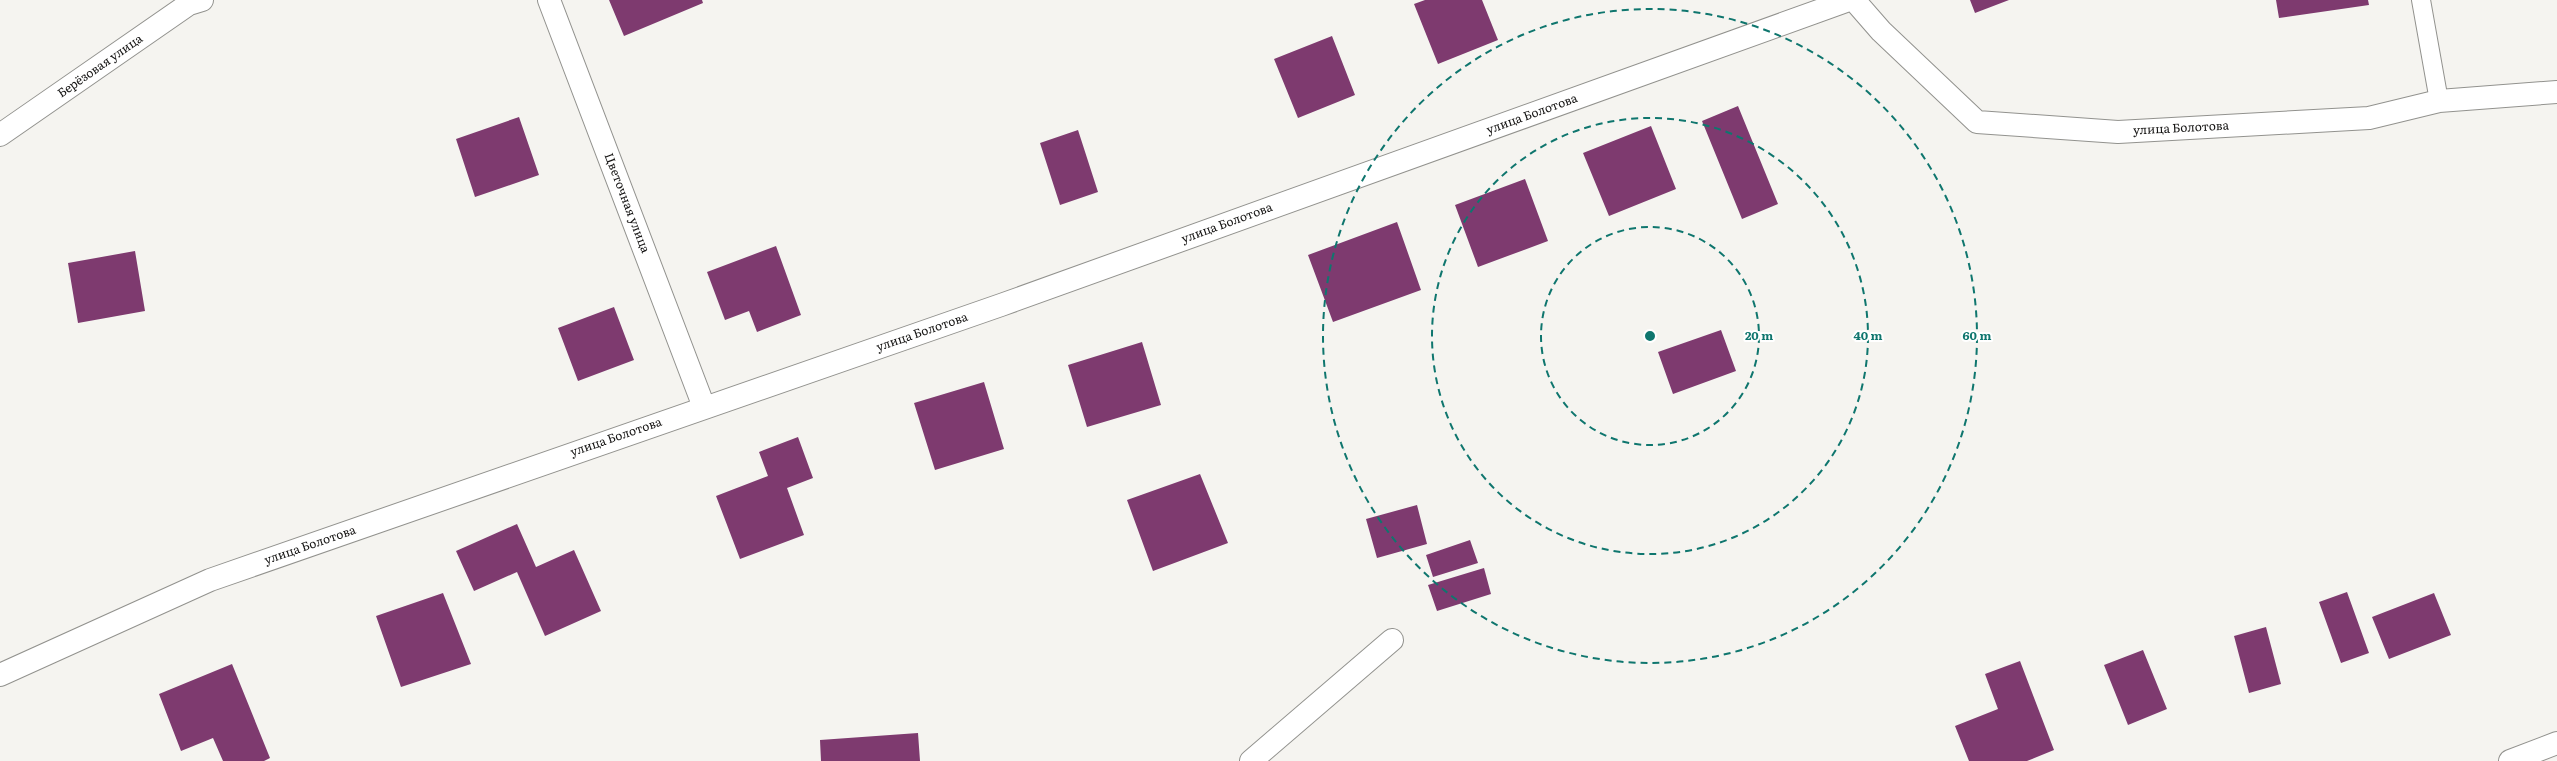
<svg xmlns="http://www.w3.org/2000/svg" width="2557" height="761" font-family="Literata,serif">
<rect width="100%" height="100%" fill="#f5f4f0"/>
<path fill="#7e3a6f" d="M609 0H702L703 3 624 36Z
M1425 0H1482L1498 40 1438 64 1414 4Z
M1970 0H2009L1975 13Z
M2276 0H2368L2369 5 2279 18Z
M1332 36 1355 95 1298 118 1274 59Z
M1738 106 1778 204 1742 219 1702 121Z
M519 117 539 175 475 197 456 139Z
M1651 126 1676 189 1609 216 1583 153Z
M1078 130 1098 192 1060 205 1040 143Z
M1525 179 1548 241 1478 267 1455 205Z
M1397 222 1421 290 1333 322 1308 255Z
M776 246 801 315 757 332 749 311 725 320 707 272Z
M135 251 145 311 78 323 68 263Z
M614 307 634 360 578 381 558 328Z
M1721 330 1736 371 1673 394 1658 352Z
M1142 342 1161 405 1087 427 1068 365Z
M984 382 1004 449 935 470 914 403Z
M798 437 813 478 787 488 804 535 740 559 716 496 768 476 759 452Z
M1200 474 1228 543 1153 571 1127 500Z
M1417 505 1427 544 1377 558 1366 519Z
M517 524 536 567 574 550 601 611 545 636 517 572 474 591 456 551Z
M1470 540 1478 563 1433 577 1426 555Z
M1484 568 1491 594 1437 611 1428 585Z
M2347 592 2369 653 2341 663 2319 602Z
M443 593 471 664 401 687 376 616Z
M2434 593 2451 635 2389 659 2372 617Z
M2266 627 2281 684 2249 693 2234 636Z
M2143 650 2167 709 2128 725 2104 665Z
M2020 661 2054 750 2027 761H1969L1955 726 1998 709 1985 674Z
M232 664 270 758 264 761H223L213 738 181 751 159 694Z
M918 733 920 761H821L820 740Z"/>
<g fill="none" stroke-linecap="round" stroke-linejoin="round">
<defs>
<path id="lane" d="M2421 0 2439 101"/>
<path id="street" d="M549 0 704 407
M1854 0 1881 31 1977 122 2118 132 2369 118 2439 101 2557 92
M0 135 189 4 202 0
M0 675 210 580 1001 305 1849 0
M1251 761 1392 640"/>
<path id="secondary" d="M2510 761 2557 743"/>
</defs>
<use href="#lane" stroke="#92928e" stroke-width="20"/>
<use href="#street" stroke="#92928e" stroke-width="24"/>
<use href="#secondary" stroke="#92928e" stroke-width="24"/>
<use href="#lane" stroke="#fff" stroke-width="18"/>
<use href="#street" stroke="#fff" stroke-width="22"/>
<use href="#secondary" stroke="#fff" stroke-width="22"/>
</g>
<g fill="none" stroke="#0f766e" stroke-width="2" stroke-dasharray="7 5">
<circle cx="1650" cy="336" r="109"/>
<circle cx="1650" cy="336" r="218"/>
<circle cx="1650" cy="336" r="327"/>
</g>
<g text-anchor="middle" stroke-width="4" stroke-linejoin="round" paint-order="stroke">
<g font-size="12" fill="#141312" stroke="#fff">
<text transform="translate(100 66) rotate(-35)" y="4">Берёзовая улица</text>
<text transform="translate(1532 114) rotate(-20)" y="4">улица Болотова</text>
<text transform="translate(2181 128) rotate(-3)" y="4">улица Болотова</text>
<text transform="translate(627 203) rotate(69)" y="4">Цветочная улица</text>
<text transform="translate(1227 223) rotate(-20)" y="4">улица Болотова</text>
<text transform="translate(922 332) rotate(-19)" y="4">улица Болотова</text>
<text transform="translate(616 437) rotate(-19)" y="4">улица Болотова</text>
<text transform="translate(310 545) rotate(-19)" y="4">улица Болотова</text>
</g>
</g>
<circle cx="1650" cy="336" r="6" fill="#0f766e" stroke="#fff" stroke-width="2"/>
<g font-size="12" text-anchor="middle" font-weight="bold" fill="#0f766e" stroke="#fff" stroke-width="4" stroke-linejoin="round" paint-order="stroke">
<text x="1759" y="340">20 m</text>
<text x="1868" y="340">40 m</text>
<text x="1977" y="340">60 m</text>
</g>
</svg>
